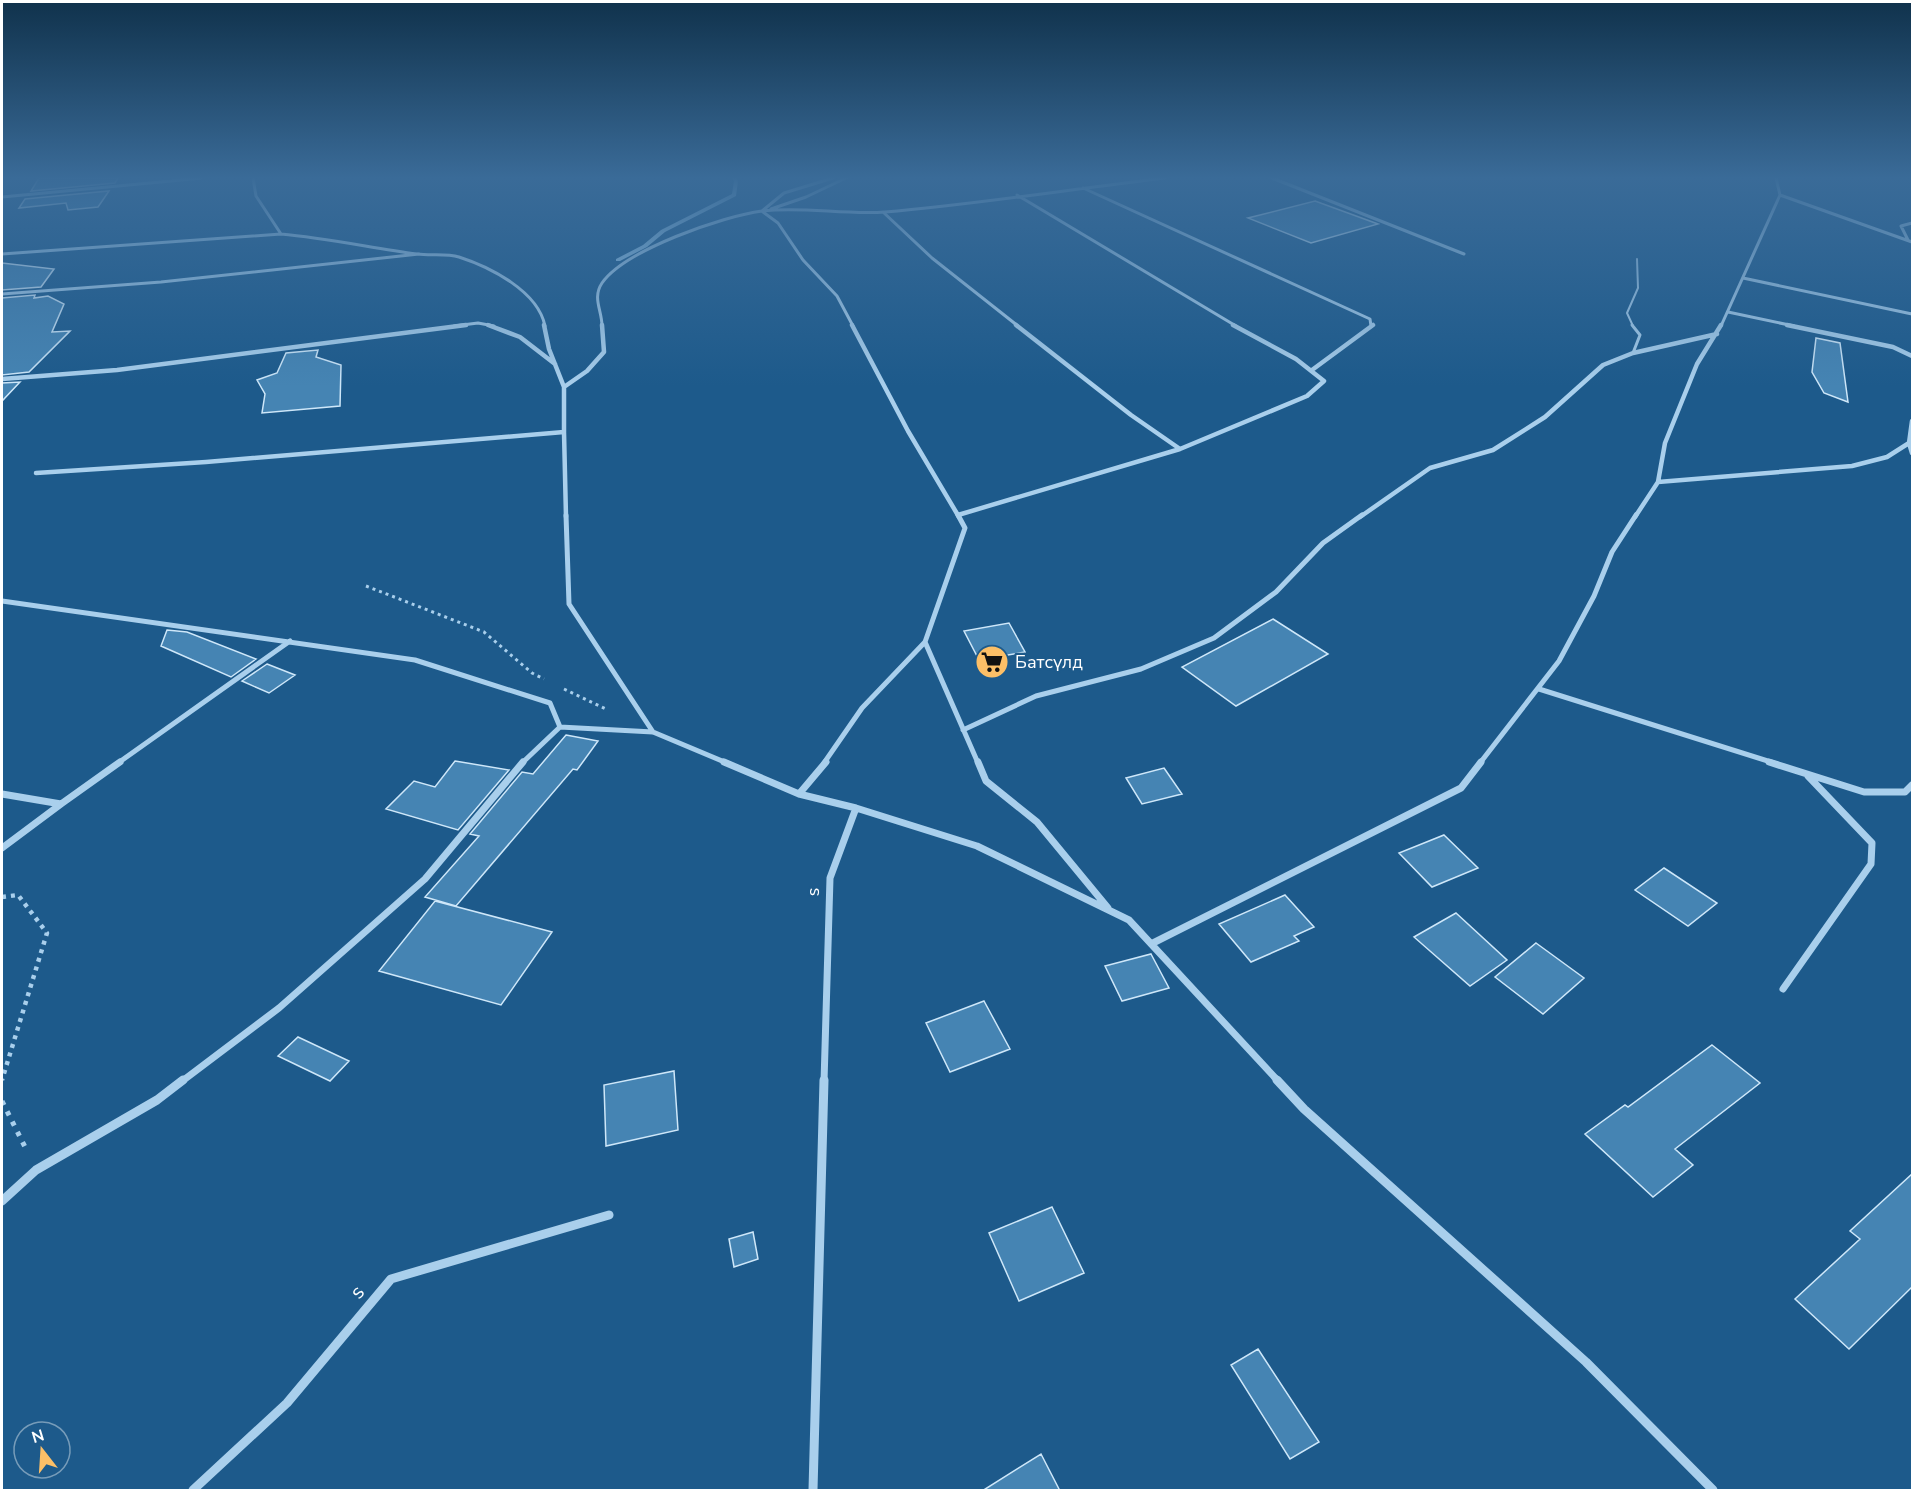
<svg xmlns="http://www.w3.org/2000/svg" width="1914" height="1492" font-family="'Nunito Sans',sans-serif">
<rect width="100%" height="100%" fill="#1d5a8b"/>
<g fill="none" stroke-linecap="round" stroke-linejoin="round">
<path fill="#9cccee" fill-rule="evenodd" d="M732 178H736L738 181 736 196 665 232 647 247 620 261H616V259L643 245 661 230 732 194 734 181Z"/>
</g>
<path fill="#4584b3" stroke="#cee7f9" stroke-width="1.5" d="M39 178H118L115 183 31 191Z
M109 191 98 207 68 210 66 203 19 208 25 199Z
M1315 201 1378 224 1311 243 1248 218Z
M2 263 54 269 41 287 2 290Z
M35 295 34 298 48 296 64 304 52 332 70 331 29 372 2 375V298Z
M1816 338 1840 343 1848 402 1824 393 1812 372Z
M318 350 316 357 341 365 340 406 262 413 265 394 257 380 277 373 286 353Z
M20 382 2 401V383Z
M1273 619 1328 654 1236 706 1182 667Z
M1009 623 1025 652 979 660 964 631Z
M167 630 187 632 256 659 231 677 161 646Z
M267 664 295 675 269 693 242 681Z
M566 735 598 741 577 770 573 769 456 906 425 897 479 836 470 834 522 772 533 774Z
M455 761 509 770 458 830 386 809 414 781 435 787Z
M1164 768 1182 794 1142 804 1126 778Z
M1444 835 1478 868 1432 887 1399 853Z
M1664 868 1717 903 1688 926 1635 890Z
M1285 895 1314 927 1294 936 1299 941 1251 962 1219 924Z
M435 901 552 932 501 1005 379 971Z
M1456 913 1507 960 1470 986 1414 937Z
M1536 943 1584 978 1543 1014 1495 977Z
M1151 954 1169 988 1122 1001 1105 966Z
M984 1001 1010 1049 950 1072 926 1023Z
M298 1037 349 1061 330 1081 278 1056Z
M1712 1045 1760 1083 1675 1149 1693 1165 1653 1197 1585 1134 1625 1105 1628 1107Z
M674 1071 678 1130 606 1146 604 1085Z
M1912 1174V1287L1849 1349 1795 1299 1860 1239 1850 1231Z
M1052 1207 1084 1273 1019 1301 989 1233Z
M753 1232 758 1259 734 1267 729 1239Z
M1258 1349 1319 1442 1290 1459 1231 1365Z
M1041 1454 1060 1491H982Z"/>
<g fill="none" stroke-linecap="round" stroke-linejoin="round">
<path stroke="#a9cfec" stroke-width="3" stroke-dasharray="3 4" stroke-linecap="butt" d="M366 586 484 632 532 673 544 679
M564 689 606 709"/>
<path stroke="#a9cfec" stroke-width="4.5" stroke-dasharray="4 5" stroke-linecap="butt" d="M2 897 18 895 47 933 2 1080"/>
<path stroke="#a9cfec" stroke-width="5" stroke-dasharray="4.5 7" stroke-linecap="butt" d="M2 1101 27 1151"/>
<path stroke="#a9cfec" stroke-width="2" d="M1633 326 1627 313 1638 288 1637 259"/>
<path stroke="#a9cfec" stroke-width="3" d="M1632 325 1640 335 1633 353"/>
<path stroke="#a9cfec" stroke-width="3" d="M1272 178 1464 254
M1776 178 1780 195 1912 242
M1083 188 1370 319 1371 326
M1017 195 1236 326
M2 197 202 178
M771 209 806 197 846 178
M762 211 784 193 833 178
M763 212 778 223 803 260 837 296 853 326
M883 212 932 258 1018 326
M281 234C327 238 372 248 417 254 431 256 446 253 459 257 490 267 538 291 545 326
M1908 240 1901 226 1912 223
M2 254 281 234 256 196 253 178
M1743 278 1912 314
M2 294 161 282 419 254
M1728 312 1794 326
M454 326 478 323 494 326
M602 326C602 310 592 298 602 283 625 250 723 216 762 211 802 206 844 215 885 212 978 204 1072 189 1165 178
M1721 326 1780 195"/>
<path stroke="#a9cfec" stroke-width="4.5" d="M488 325 520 337 555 364
M544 325 549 349 564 387V432
M852 325 908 431 959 517
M1016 325 1131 415 1180 449
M1787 325 1893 347 1912 356
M1312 370 1373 325
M2 379 117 370 466 325
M564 387 587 371 604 352 602 325
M1912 421 1909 443 1912 453
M36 473 206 462 564 432 566 517
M1658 482 1852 466 1887 457 1909 443
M958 515 1180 449 1307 396 1324 381 1296 359 1233 325
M1360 517 1430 468 1493 450 1545 417 1603 365 1633 353 1717 334
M1635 517 1658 482 1665 443 1697 364 1721 325"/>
<path stroke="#a9cfec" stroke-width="5" d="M566 515 569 604 653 732
M2 601 415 660 550 703 560 727 653 732 727 763
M925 642 978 763
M1539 689 1774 763
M963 730 1036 696 1141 669 1214 638 1276 592 1323 543 1362 515
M118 763 290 641
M522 763 560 727
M824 763 862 708 925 642 965 528 958 515
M1480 763 1559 661 1594 596 1612 552 1636 515"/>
<path stroke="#a9cfec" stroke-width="7" d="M724 762 799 794 856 808 977 846 1129 920 1279 1082
M978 762 986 781 1037 822 1108 908
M1769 762 1864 792H1905L1912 785
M2 794 61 804 120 762
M799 794 826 762
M2 848 61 804
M1151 944 1461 788 1481 762
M1783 989 1871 864 1872 843 1808 776
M181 1082 279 1008 425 879 523 762
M824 1082 830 878 856 808"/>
<path stroke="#a9cfec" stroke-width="9" d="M1277 1080 1304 1109 1586 1362 1713 1490
M2 1201 36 1170 157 1100 183 1080
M193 1490 287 1403 391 1279 609 1215
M813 1490 824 1080"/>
</g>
<linearGradient id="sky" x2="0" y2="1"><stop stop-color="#10324c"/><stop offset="0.46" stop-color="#3a6b98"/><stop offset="1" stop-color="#3a6b98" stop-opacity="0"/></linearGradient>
<rect width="1914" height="386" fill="url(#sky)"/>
<defs>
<symbol id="supermarket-disc" viewBox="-11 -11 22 22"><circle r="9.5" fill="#fcbf67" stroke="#1d5a8b"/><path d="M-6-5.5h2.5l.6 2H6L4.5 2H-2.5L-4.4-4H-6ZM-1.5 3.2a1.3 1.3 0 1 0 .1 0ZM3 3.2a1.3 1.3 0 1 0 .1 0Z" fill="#111"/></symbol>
</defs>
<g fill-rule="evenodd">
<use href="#supermarket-disc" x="973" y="643" width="38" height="38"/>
</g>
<g text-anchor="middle" stroke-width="4.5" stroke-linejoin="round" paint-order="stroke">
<g font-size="18" fill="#fff" stroke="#1d5a8b" text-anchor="start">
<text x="1015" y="668">Батсүлд</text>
</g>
<g font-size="18" fill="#fff" stroke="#1d5a8b">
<text transform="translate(813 892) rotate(-88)" y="6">s</text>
</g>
<g font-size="21" fill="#fff" stroke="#1d5a8b">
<text transform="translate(357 1292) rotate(-50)" y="7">s</text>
</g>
</g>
<rect width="1914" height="1492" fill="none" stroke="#ffffff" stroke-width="6"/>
<g transform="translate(42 1450) rotate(343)"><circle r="28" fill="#1d5a8b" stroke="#779cb9" stroke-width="1.5"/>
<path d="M0-4.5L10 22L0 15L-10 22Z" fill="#fcbf67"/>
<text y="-9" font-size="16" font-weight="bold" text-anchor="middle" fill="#ffffff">N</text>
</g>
</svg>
